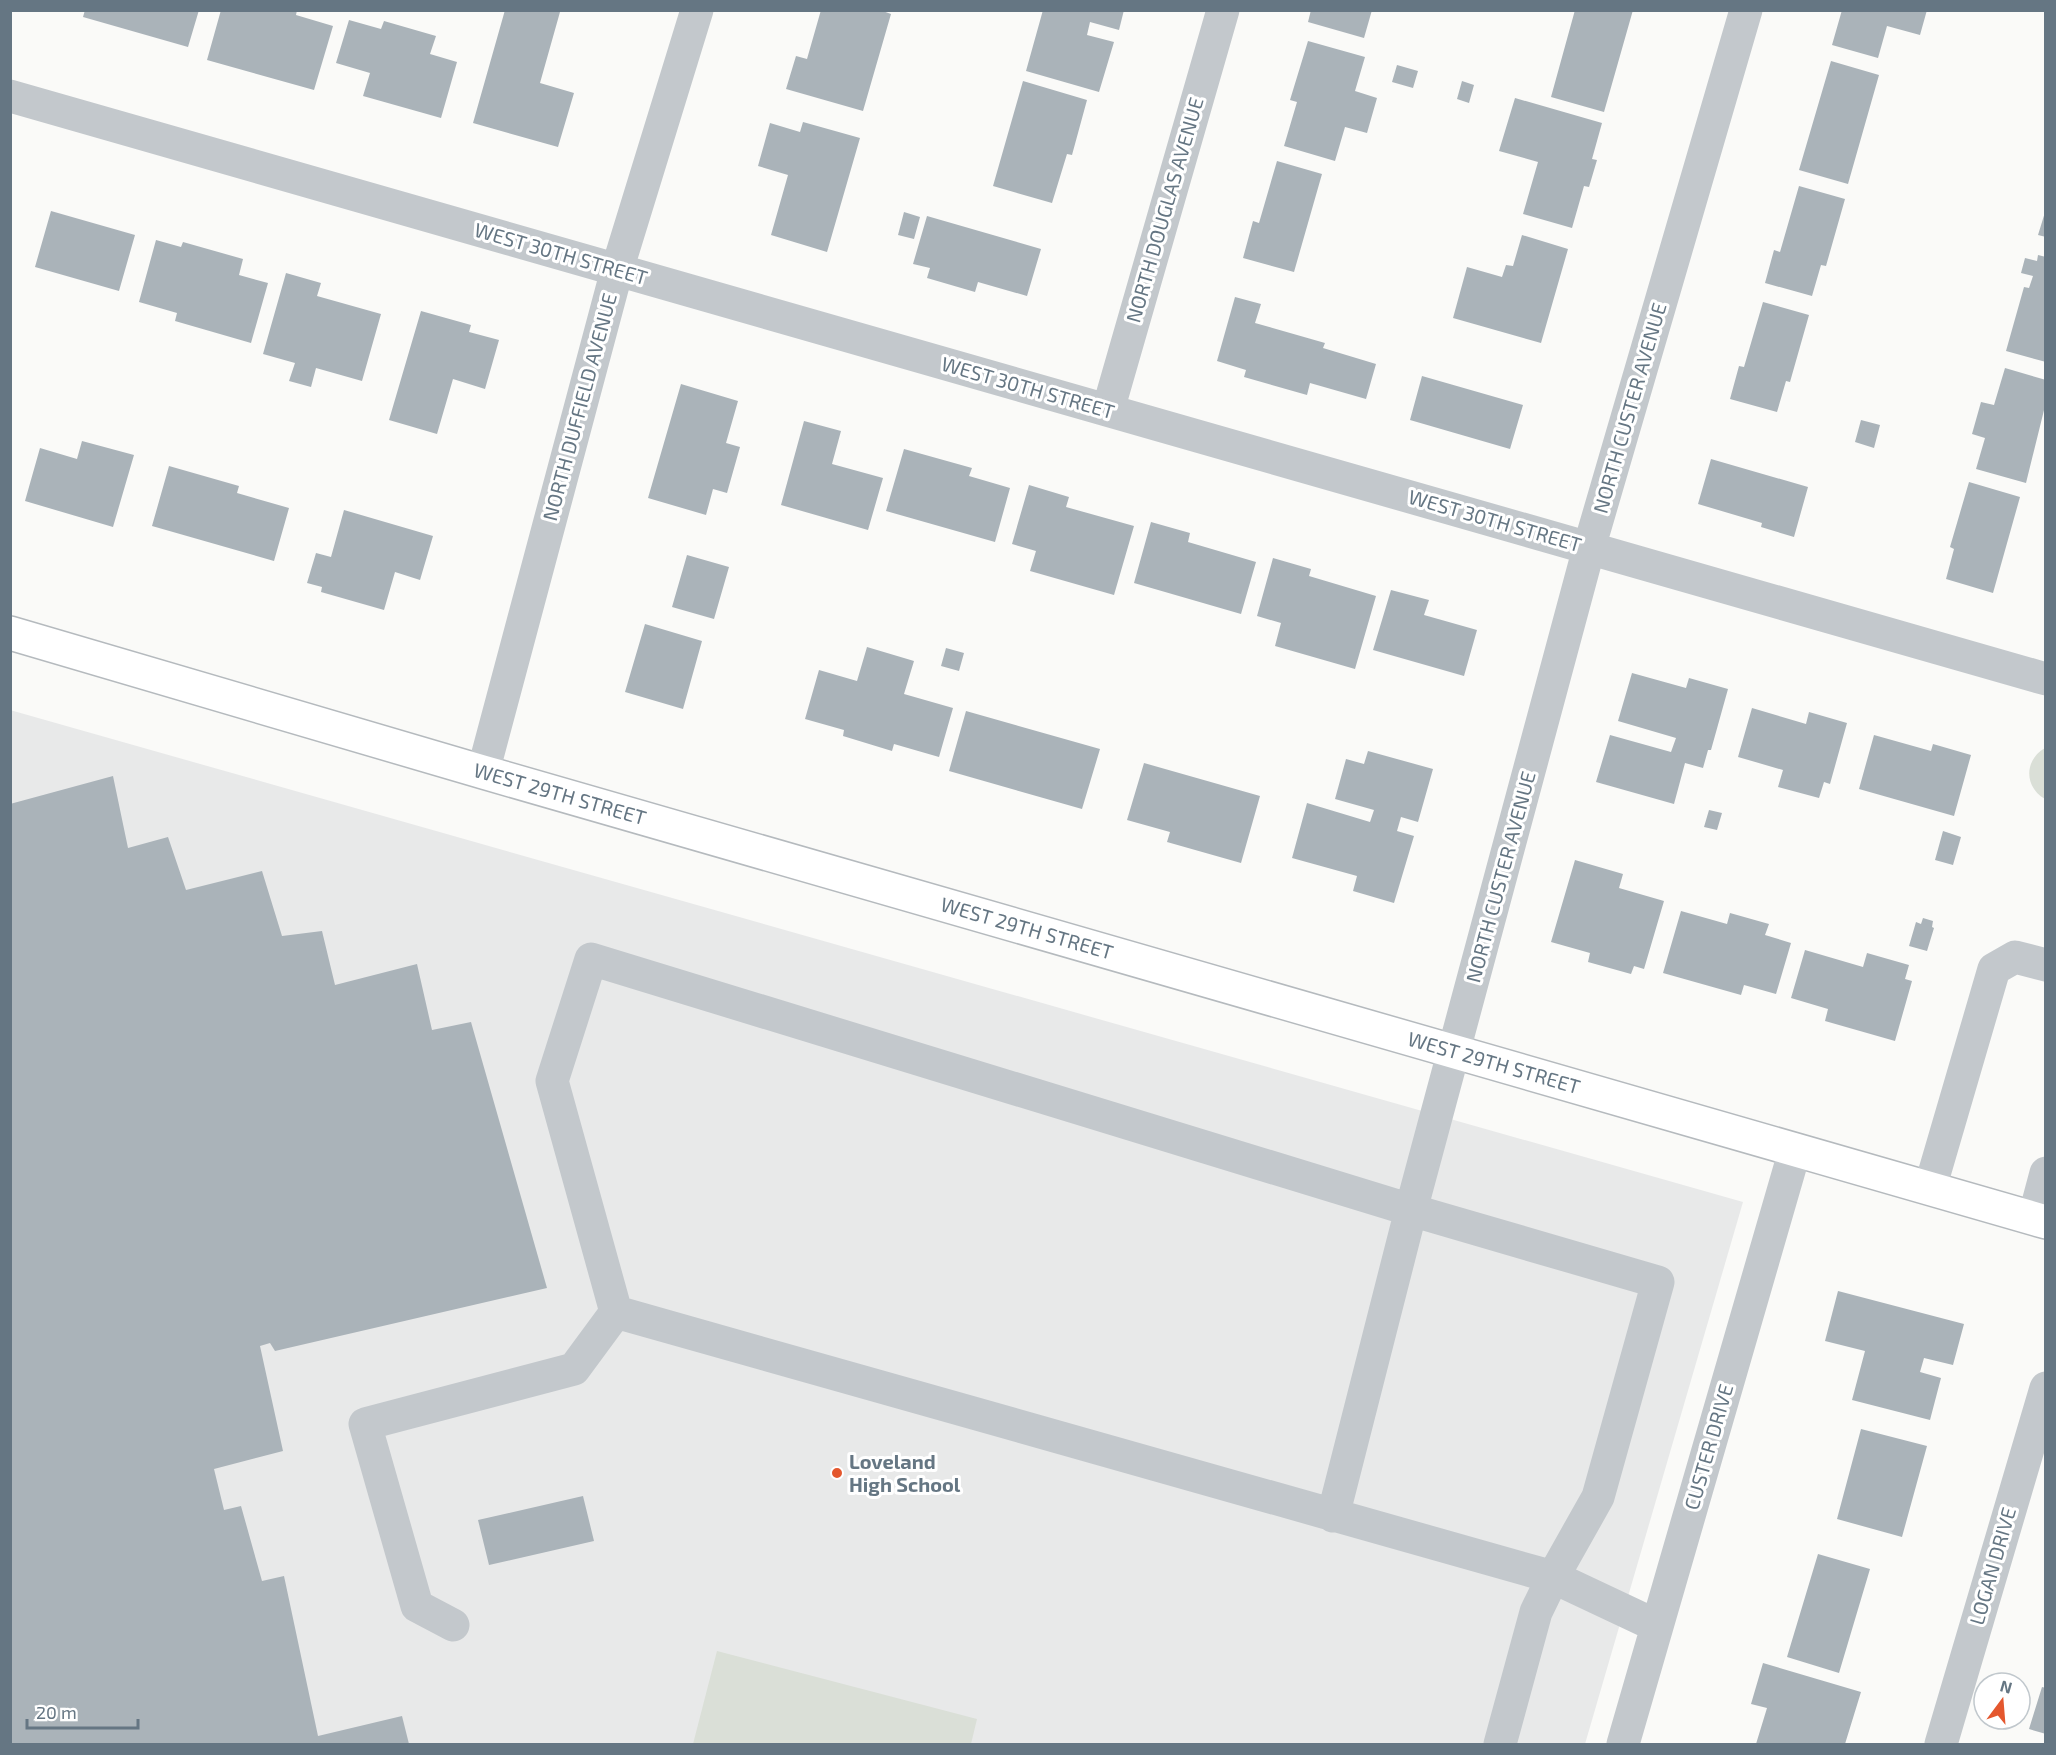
<svg xmlns="http://www.w3.org/2000/svg" width="2056" height="1755" font-family="'Exo 2',sans-serif">
<rect width="100%" height="100%" fill="#fafaf8"/>
<path fill="#e8e9e9" d="M10 710 1743 1202 1585 1744H11Z"/>
<path fill="#dadfd7" d="M2045 748V799C2024 787 2024 760 2045 748Z
M717 1651 977 1719 971 1744H693Z"/>
<path fill="#aab3b9" d="M85 10H199L188 47 83 17Z
M221 10H297L296 15 333 26 314 90 207 60Z
M505 10 560 12 540 83 574 93 558 147 473 123Z
M821 10H880L891 14 863 111 786 89 796 56 807 59Z
M1043 10H1124L1119 30 1090 22 1087 35 1114 42 1099 92 1026 71Z
M1311 10H1372L1364 38 1308 22Z
M1575 10H1633L1604 112 1551 97Z
M1842 10H1927L1920 35 1887 26 1878 58 1832 45Z
M349 20 381 29 384 21 436 36 430 54 457 62 441 118 363 96 370 73 336 63Z
M1308 41 1365 57 1355 91 1377 98 1367 133 1345 127 1335 161 1284 146 1297 102 1290 100Z
M1831 61 1879 75 1848 184 1799 170Z
M1397 65 1418 71 1413 88 1392 82Z
M1023 81 1087 100 1072 155 1067 154 1052 203 993 186Z
M1462 81 1474 85 1469 103 1457 99Z
M1515 98 1602 123 1592 159 1597 160 1589 187 1584 186 1572 228 1523 214 1538 162 1499 151Z
M803 122 860 138 827 252 771 235 788 175 758 166 770 123 800 132Z
M1277 161 1322 174 1294 272 1243 258 1253 221 1259 223Z
M1799 186 1845 199 1826 266 1821 265 1812 296 1765 283 1774 250 1780 252Z
M2046 209V237L2038 235Z
M51 211 135 235 119 291 35 267Z
M904 212 920 217 914 239 898 235Z
M927 216 1041 249 1027 296 978 282 975 292 927 278 930 268 913 264Z
M1522 235 1568 249 1541 343 1453 318 1467 267 1502 277 1506 265 1513 266Z
M156 240 181 247 183 242 243 259 239 275 268 283 251 343 175 321 177 313 139 302Z
M2038 255 2046 257V362L2006 351 2024 287 2029 288 2033 276 2021 273 2025 258 2037 261Z
M286 273 321 283 317 296 381 314 362 381 316 368 311 387 289 381 295 363 263 354Z
M1235 297 1261 304 1255 323 1325 343 1323 348 1376 364 1366 399 1310 383 1307 395 1244 377 1246 370 1217 361Z
M1763 302 1809 315 1790 382 1786 381 1777 412 1730 399 1739 366 1744 367Z
M421 311 471 325 469 332 499 340 485 389 453 379 437 434 389 420Z
M2005 368 2046 380V402L2026 483 1976 469 1985 438 1972 434 1981 402 1994 405Z
M1422 376 1523 405 1510 449 1410 420Z
M681 384 738 401 726 443 740 447 727 493 713 489 706 515 648 498Z
M1861 420 1880 425 1874 448 1855 442Z
M804 421 841 431 832 464 883 478 868 530 781 505Z
M82 441 134 455 113 527 25 501 40 448 77 459Z
M904 449 972 468 969 476 1010 488 995 542 886 511Z
M1711 459 1808 487 1794 537 1761 527 1762 523 1698 504Z
M169 466 239 486 237 493 289 508 274 561 152 526Z
M1969 482 2020 497 1993 593 1946 579 1954 549 1950 547Z
M1029 485 1069 497 1066 507 1134 526 1114 595 1030 571 1036 551 1012 544Z
M344 510 433 536 420 580 395 572 384 610 321 592 322 587 307 583 316 553 331 557Z
M1151 522 1190 533 1188 542 1256 562 1241 614 1134 583Z
M687 555 729 567 714 619 672 607Z
M1273 558 1311 569 1309 576 1376 596 1355 669 1275 646 1281 623 1257 616Z
M1391 590 1429 600 1424 615 1477 630 1464 676 1373 650Z
M645 624 702 641 683 709 625 692Z
M867 647 914 661 904 694 953 708 939 757 894 744 892 751 843 736 844 730 805 719 819 670 857 681Z
M946 648 964 653 959 671 941 666Z
M1632 673 1686 688 1689 678 1728 689 1711 750H1708L1703 768 1685 763 1674 804 1596 782 1610 735 1671 752 1676 738 1618 721Z
M1752 708 1806 724 1809 712 1847 723 1830 784 1824 782 1819 798 1778 787 1783 770 1738 757Z
M966 711 1100 749 1082 809 949 771Z
M1874 735 1931 751 1933 744 1971 755 1954 816 1859 789Z
M1368 751 1433 769 1418 822 1401 817 1397 831 1414 836 1394 903 1353 891 1357 876 1292 858 1307 803 1370 822 1374 810 1335 799 1346 759 1364 764Z
M1144 763 1260 796 1241 863 1167 842 1170 832 1127 820Z
M113 776 128 848 168 837 186 890 262 871 282 936 322 931 335 985 417 964 432 1030 471 1022 547 1288 275 1351 270 1343 260 1346 283 1451 214 1469 224 1510 241 1506 262 1581 284 1576 318 1736 402 1716 409 1744H10V804Z
M1709 810 1722 813 1717 830 1704 827Z
M1943 831 1961 837 1953 865 1935 860Z
M1575 860 1623 874 1619 888 1664 901 1644 969 1634 966 1631 974 1588 962 1590 953 1551 942Z
M1681 911 1727 924 1730 913 1769 924 1765 935 1791 943 1776 994 1744 985 1741 995 1663 973Z
M1923 918 1933 921 1932 927 1934 928 1927 951 1909 946 1916 922 1921 924Z
M1805 950 1863 967 1867 953 1909 965 1905 979 1912 981 1895 1041 1825 1021 1828 1009 1791 998Z
M1838 1291 1964 1324 1953 1365 1924 1358 1920 1372 1941 1378 1930 1420 1852 1400 1865 1351 1825 1341Z
M1861 1429 1927 1446 1902 1537 1837 1519Z
M583 1496 594 1541 489 1565 478 1520Z
M1818 1554 1870 1569 1839 1673 1787 1657Z
M1763 1663 1861 1692 1845 1744H1756L1767 1708 1751 1704Z
M2042 1687 2046 1688V1734L2029 1729Z"/>
<g fill="none" stroke-linecap="round" stroke-linejoin="round">
<defs>
<g id="major">
<path id="s1" d="M10 633 483 772 2046 1222"/>
</g>
</defs>
<use href="#major" stroke="#b5babe" stroke-width="36"/>
<path stroke="#c3c8cc" stroke-width="33" d="M10 96 2046 679
M1108 410 1223 10
M483 772 617 270 697 10
M1930 1188 1994 969 2015 957 2046 965
M2034 1218 2046 1173
M1333 1516 1411 1210 1589 548 1746 10
M453 1625 417 1606 365 1424 574 1369 616 1312
M1500 1744 1536 1612 1553 1577 1598 1497 1658 1282 1411 1210 591 959 552 1081 616 1312 1553 1577 1657 1626
M1623 1744 1795 1150
M1941 1744 2046 1388"/>
<use href="#major" stroke="#fff" stroke-width="33"/>
</g>
<circle fill="#e4572e" stroke="#fff" stroke-width="2" cx="837" cy="1473" r="6"/>
<g text-anchor="middle" stroke-width="6" stroke-linejoin="round" paint-order="stroke">
<g font-size="20" fill="#657683" stroke="#fff">
<text transform="translate(1165 210) rotate(-74)" y="7">NORTH DOUGLAS AVENUE</text>
<text transform="translate(561 254) rotate(16)" y="7">WEST 30TH STREET</text>
<text transform="translate(1028 388) rotate(16)" y="7">WEST 30TH STREET</text>
<text transform="translate(580 407) rotate(-75)" y="7">NORTH DUFFIELD AVENUE</text>
<text transform="translate(1630 408) rotate(-74)" y="7">NORTH CUSTER AVENUE</text>
<text transform="translate(1495 521) rotate(16)" y="7">WEST 30TH STREET</text>
<text dy="7" stroke="none"><textPath href="#s1" startOffset="573">WEST 29TH STREET</textPath></text>
<text transform="translate(1501 877) rotate(-75)" y="7">NORTH CUSTER AVENUE</text>
<text dy="7" stroke="none"><textPath href="#s1" startOffset="1059">WEST 29TH STREET</textPath></text>
<text dy="7" stroke="none"><textPath href="#s1" startOffset="1545">WEST 29TH STREET</textPath></text>
<text transform="translate(1709 1447) rotate(-74)" y="7">CUSTER DRIVE</text>
<text transform="translate(1993 1566) rotate(-74)" y="7">LOGAN DRIVE</text>
</g>
<g font-size="20" font-weight="bold" fill="#657683" stroke="#fff" text-anchor="start">
<text x="849" y="1469">Loveland<tspan x="849" dy="23">High School</tspan></text>
</g>
</g>
<rect width="2056" height="1755" fill="none" stroke="#657683" stroke-width="24"/>
<g transform="translate(2002 1701) rotate(16)"><circle r="28" fill="#ffffff" stroke="#c1c8cd" stroke-width="1.5"/>
<path d="M0-4.5L10 22L0 15L-10 22Z" fill="#e4572e"/>
<text y="-9" font-size="16" font-weight="bold" text-anchor="middle" fill="#657683">N</text>
</g>
<path d="M27 1719v9h111v-9" fill="none" stroke="#657683" stroke-width="3"/>
<text x="36" y="1719" font-size="18" fill="#657683" stroke="#ffffff" stroke-width="4.5" paint-order="stroke">20 m</text>
</svg>
